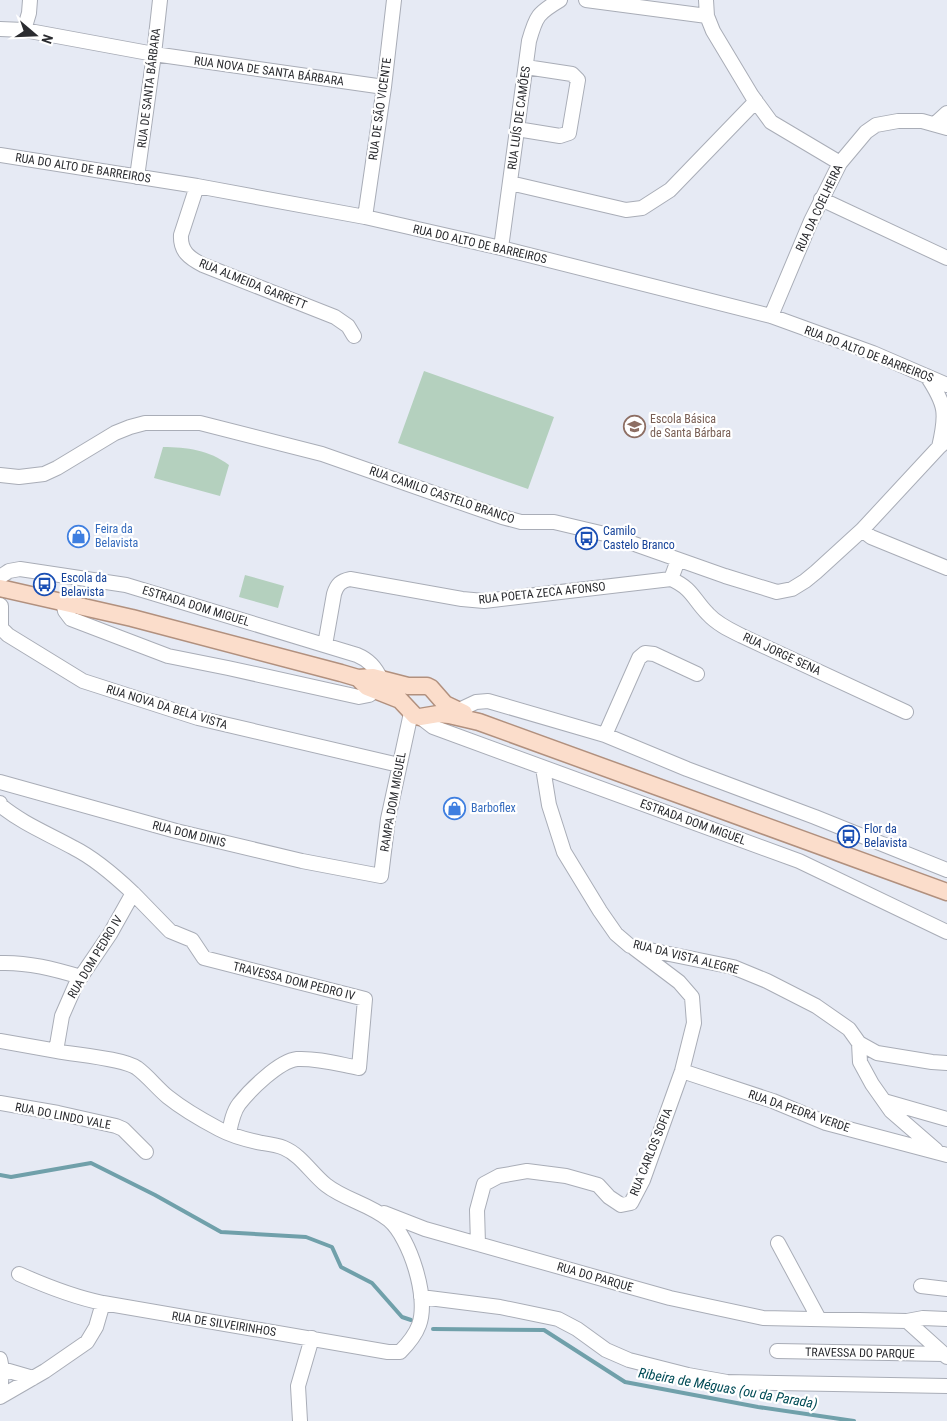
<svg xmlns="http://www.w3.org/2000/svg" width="947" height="1421" font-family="'Roboto Condensed',sans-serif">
<rect width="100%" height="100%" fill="#e6eaf4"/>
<path fill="#b4d0be" d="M424 371 554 417 528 489 398 443Z
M163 447C187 447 209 450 229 465L220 496 154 478Z
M245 575 284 586 278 608 239 597Z"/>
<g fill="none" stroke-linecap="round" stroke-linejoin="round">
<path stroke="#70a0aa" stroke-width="4" d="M0 1175 11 1177 91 1163 155 1195 221 1232 306 1237 332 1247 341 1267 372 1283 402 1317 411 1320
M433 1329 544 1330 625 1382 758 1407 854 1421"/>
<defs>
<path id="minor" d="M586 0 707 16
M706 0 707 16 713 31 752 96 771 122 840 163
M0 29 24 30 154 54 384 87
M24 30 29 13 30 0
M935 124 947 113
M517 129 560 136 569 133 578 80 572 74 526 67
M0 155 197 186 365 217 501 248 771 316 873 353 947 385
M137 177 154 54 160 0
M510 183 626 210 642 208 670 190 756 101
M197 186 181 235C180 251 189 258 203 265L335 317 348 326 354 336
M821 199 947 258
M365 217 384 87 394 0
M501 248 529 41C536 16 538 13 560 0
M771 316 811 221 840 163 866 132 876 125 898 121H922L947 128
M927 376C946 405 947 413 939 447
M0 475 19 477 44 474 57 468 115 433 130 427 145 423H200L322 454 502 517 521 522H554L609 535 725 576 777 592 792 589 805 581 816 572 862 530 939 447 947 440
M862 530 871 537 947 568
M0 577 9 571 20 569 126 585 357 655C369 660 375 667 381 679
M671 579C693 589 693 599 708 614 717 624 730 630 742 636L906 712
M63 602 65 611 71 619 168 656 228 668 359 697 369 695 376 690
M0 605 1 606V628L8 635 83 681 198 718 399 765
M325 645 334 594C337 584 341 581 350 579L462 599 484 601 671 579 678 560
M459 710 476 702 488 701 605 735 687 769 815 817 947 870
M420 717 433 727 799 861 947 932
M605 735 639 658 645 653 654 654 697 674
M543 768 549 805 564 852 600 911 616 934 630 946 733 967 767 981 816 1006 849 1029 859 1043 877 1053 932 1062 947 1063
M0 782 176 831 302 861 381 876 388 819 411 713
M0 803V805C23 824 49 834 74 848 96 859 116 877 133 893L110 934 76 984 62 1016 56 1051C76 1055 122 1058 137 1068 148 1076 157 1088 168 1097 183 1109 202 1120 219 1129 232 1136 247 1140 262 1143 269 1144 277 1145 284 1148 301 1155 312 1174 326 1185 345 1200 370 1204 389 1220 410 1238 429 1298 419 1325 415 1336 408 1344 400 1352H388L103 1303C73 1297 46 1286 19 1274
M133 893 170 931 192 940 204 958 365 999 359 1068C338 1064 318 1058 297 1059 279 1061 250 1090 239 1104 233 1112 231 1123 229 1133
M0 963C28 962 54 969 81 977
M0 1041 57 1051
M859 1043 860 1062 872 1084 891 1111 936 1150
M682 1071 773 1101 826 1123 947 1155
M884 1101 947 1119
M0 1103 58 1113 116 1126 123 1129 146 1152
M384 1213 425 1229 670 1298 763 1318 907 1321 947 1357
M778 1243 819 1319
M478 1244 477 1210 484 1184 499 1176 527 1171 566 1176 598 1185 609 1197 621 1205 631 1203 643 1180 682 1071 694 1023 692 997 679 982 634 948
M921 1286 947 1289
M421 1297 500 1307 558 1319 577 1329 606 1350 629 1360 688 1375 727 1382 947 1386
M907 1321 923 1318 947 1319
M777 1351 944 1354
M0 1359 2 1369 0 1397
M2 1369 33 1378
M0 1397 45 1371 87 1342 96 1327 103 1303
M300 1421 298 1386 312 1338"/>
<path id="major" d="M0 588 132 618 341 673 358 678 367 687 400 700 415 716 420 717 438 714 449 715 479 722 947 892
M358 678 373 677 408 686H427L431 688 445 704 464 713"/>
</defs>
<use href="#minor" stroke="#a9adb7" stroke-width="16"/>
<use href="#major" stroke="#b1907e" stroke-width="19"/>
<use href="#minor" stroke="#fff" stroke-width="14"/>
<use href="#major" stroke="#fbddcb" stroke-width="16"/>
</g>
<defs>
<symbol id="school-ring" viewBox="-11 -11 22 22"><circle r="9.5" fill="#fff" stroke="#8d6e63" stroke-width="1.5"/><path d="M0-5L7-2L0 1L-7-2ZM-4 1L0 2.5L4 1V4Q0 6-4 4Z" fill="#8d6e63"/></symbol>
<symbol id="shop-ring" viewBox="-11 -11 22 22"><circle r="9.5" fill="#fff" stroke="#3f7fe0" stroke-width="1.5"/><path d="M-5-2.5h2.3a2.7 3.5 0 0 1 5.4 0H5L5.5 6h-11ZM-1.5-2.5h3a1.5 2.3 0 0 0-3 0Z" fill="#3f7fe0"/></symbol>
<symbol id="bus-ring" viewBox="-11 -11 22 22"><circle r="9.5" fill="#fff" stroke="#1a4fb4" stroke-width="1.5"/><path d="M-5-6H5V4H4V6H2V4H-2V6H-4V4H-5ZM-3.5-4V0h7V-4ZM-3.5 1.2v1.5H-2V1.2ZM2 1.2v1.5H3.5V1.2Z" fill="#1a4fb4"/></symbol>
</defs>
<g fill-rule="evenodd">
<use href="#school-ring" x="622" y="414" width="25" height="25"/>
<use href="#shop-ring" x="66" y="524" width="25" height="25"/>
<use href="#bus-ring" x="574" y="526" width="25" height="25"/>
<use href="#bus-ring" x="32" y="572" width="25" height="25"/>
<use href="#shop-ring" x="442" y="796" width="25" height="25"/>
<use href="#bus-ring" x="836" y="824" width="25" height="25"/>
</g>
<g text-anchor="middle" stroke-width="4.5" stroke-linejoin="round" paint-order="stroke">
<g font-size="12" fill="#2b2c30" stroke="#fff">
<text transform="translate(269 71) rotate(8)" y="4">RUA NOVA DE SANTA BÁRBARA</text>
<text transform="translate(149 88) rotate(-83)" y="4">RUA DE SANTA BÁRBARA</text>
<text transform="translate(380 109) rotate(-82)" y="4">RUA DE SÃO VICENTE</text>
<text transform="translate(519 118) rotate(-82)" y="4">RUA LUÍS DE CAMÕES</text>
<text transform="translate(83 168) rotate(9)" y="4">RUA DO ALTO DE BARREIROS</text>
<text transform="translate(819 208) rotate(-65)" y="4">RUA DA COELHEIRA</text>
<text transform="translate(480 244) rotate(13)" y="4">RUA DO ALTO DE BARREIROS</text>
<text transform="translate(253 284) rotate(22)" y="4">RUA ALMEIDA GARRETT</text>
<text transform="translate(869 354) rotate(21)" y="4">RUA DO ALTO DE BARREIROS</text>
<text transform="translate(442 495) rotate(19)" y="4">RUA CAMILO CASTELO BRANCO</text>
<text transform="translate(542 593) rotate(-6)" y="4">RUA POETA ZECA AFONSO</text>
<text transform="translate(196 606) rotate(17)" y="4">ESTRADA DOM MIGUEL</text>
<text transform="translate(782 654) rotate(25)" y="4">RUA JORGE SENA</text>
<text transform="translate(167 707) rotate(17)" y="4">RUA NOVA DA BELA VISTA</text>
<text transform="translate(393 802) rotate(-80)" y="4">RAMPA DOM MIGUEL</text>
<text transform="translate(693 822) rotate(20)" y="4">ESTRADA DOM MIGUEL</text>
<text transform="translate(189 834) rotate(14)" y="4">RUA DOM DINIS</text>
<text transform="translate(95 957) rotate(-59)" y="4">RUA DOM PEDRO IV</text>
<text transform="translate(686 957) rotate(14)" y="4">RUA DA VISTA ALEGRE</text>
<text transform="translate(294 981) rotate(14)" y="4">TRAVESSA DOM PEDRO IV</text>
<text transform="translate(799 1111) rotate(19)" y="4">RUA DA PEDRA VERDE</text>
<text transform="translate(63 1116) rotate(11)" y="4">RUA DO LINDO VALE</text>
<text transform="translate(651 1152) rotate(-68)" y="4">RUA CARLOS SOFIA</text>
<text transform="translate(595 1277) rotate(16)" y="4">RUA DO PARQUE</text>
<text transform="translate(224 1324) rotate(9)" y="4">RUA DE SILVEIRINHOS</text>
<text transform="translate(860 1353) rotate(1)" y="4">TRAVESSA DO PARQUE</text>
</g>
<g font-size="12" fill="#785e54" stroke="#fff" text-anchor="start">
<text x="650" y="423">Escola Básica<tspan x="650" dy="14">de Santa Bárbara</tspan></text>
</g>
<g font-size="12" fill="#366cbe" stroke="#fff" text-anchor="start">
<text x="95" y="533">Feira da<tspan x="95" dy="14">Belavista</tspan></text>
<text x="471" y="812">Barboflex</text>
</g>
<g font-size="12" fill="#164399" stroke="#fff" text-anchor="start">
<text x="603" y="535">Camilo<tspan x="603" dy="14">Castelo Branco</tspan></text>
<text x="61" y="582">Escola da<tspan x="61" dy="14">Belavista</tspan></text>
<text x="864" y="833">Flor da<tspan x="864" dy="14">Belavista</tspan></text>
</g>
<g font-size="14" font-style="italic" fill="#004b56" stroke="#fff">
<text transform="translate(728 1388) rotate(10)" y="5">Ribeira de Méguas (ou da Parada)</text>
</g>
</g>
<g transform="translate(35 35) rotate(109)" stroke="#ffffff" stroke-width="4" paint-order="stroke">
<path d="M0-4L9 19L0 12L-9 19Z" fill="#2b2c30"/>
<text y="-8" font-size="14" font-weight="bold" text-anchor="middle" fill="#2b2c30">N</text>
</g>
</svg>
